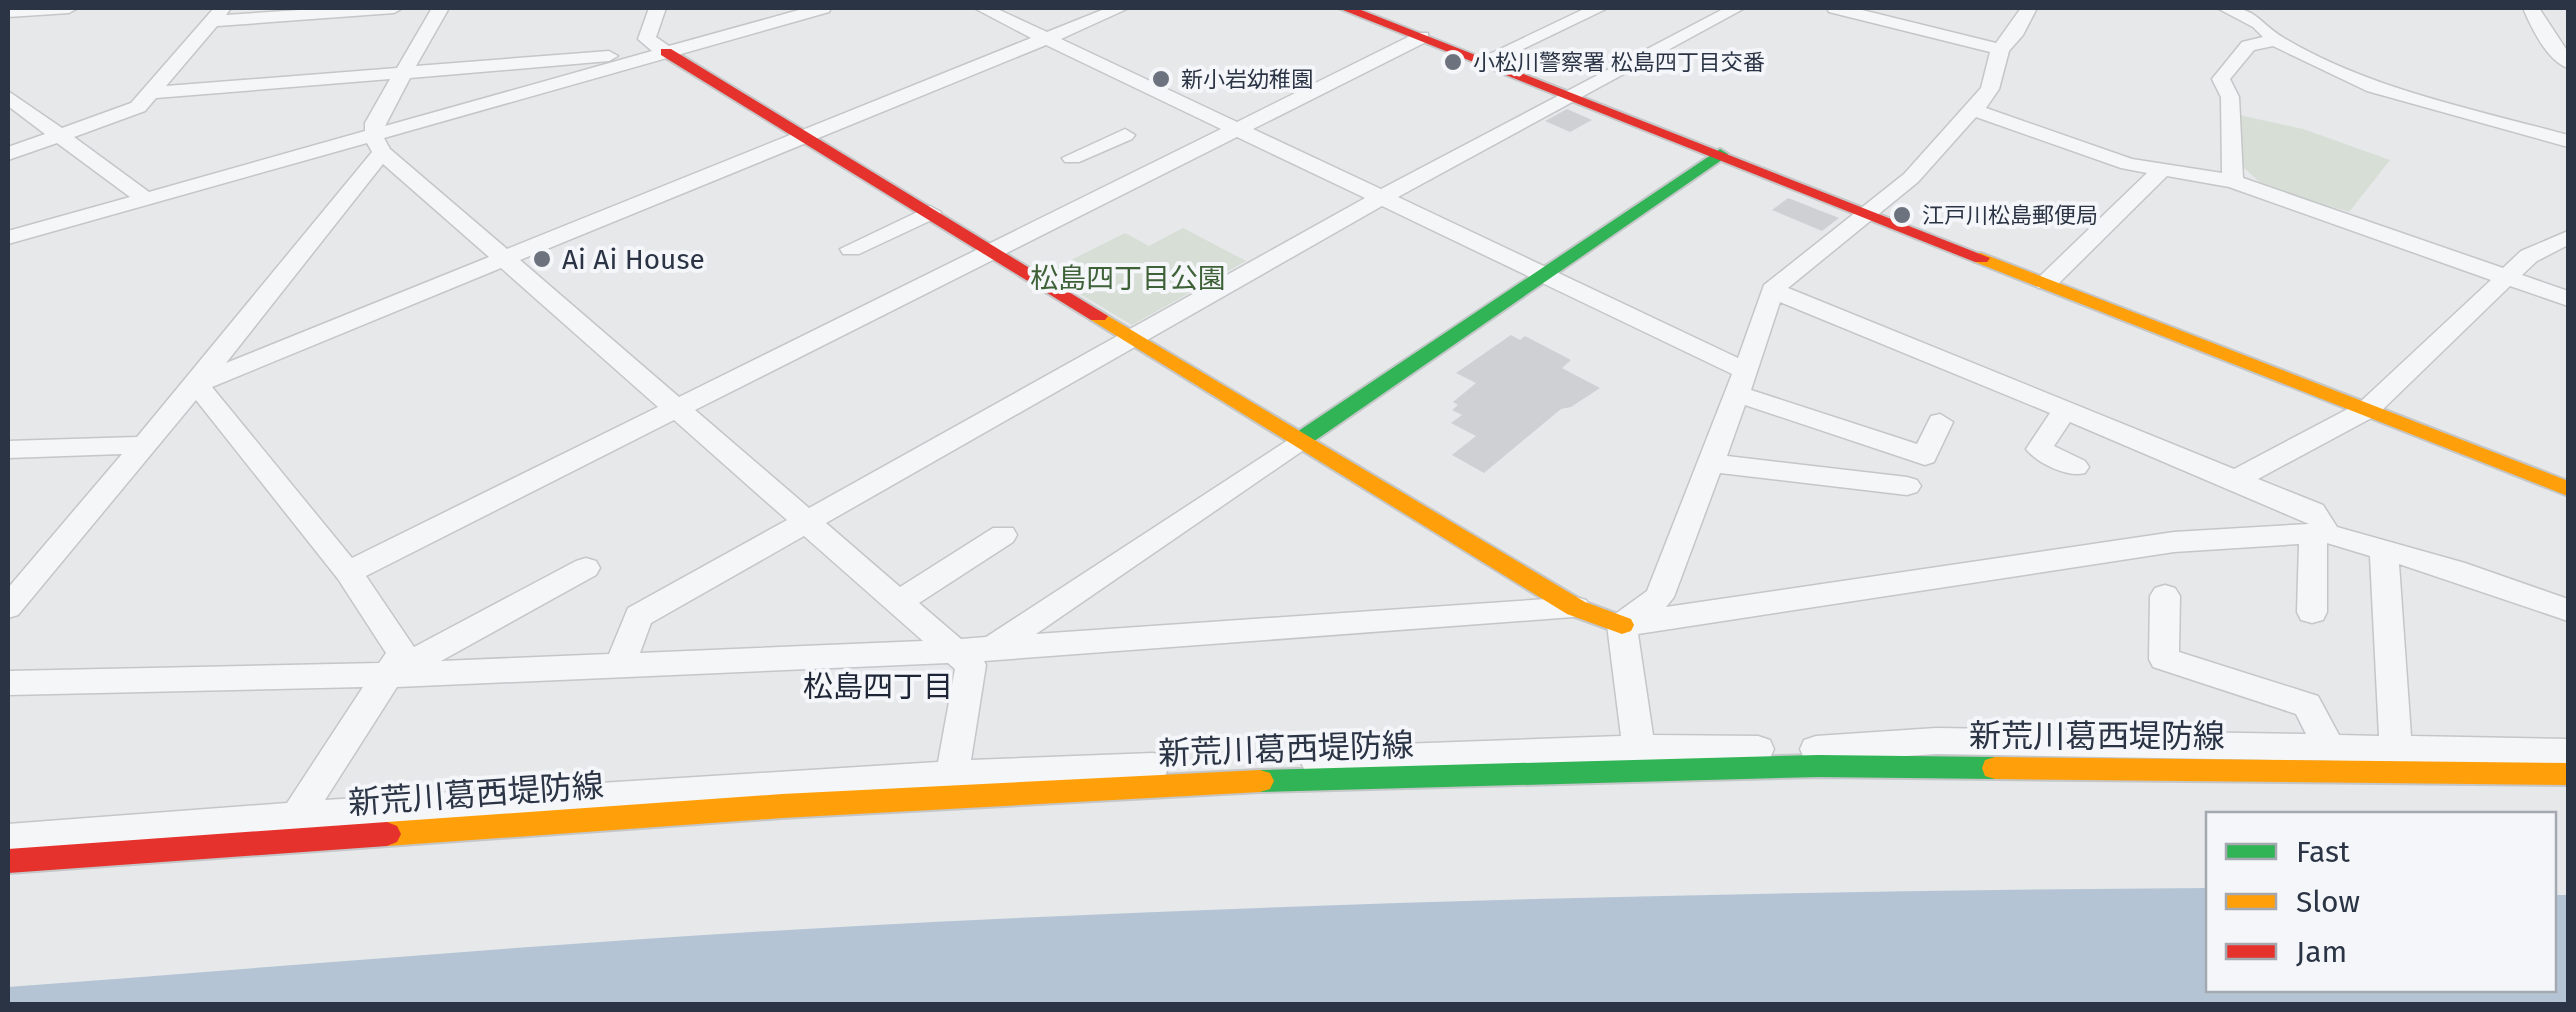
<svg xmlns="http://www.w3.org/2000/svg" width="2576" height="1012" font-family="'Fira Sans','Noto Sans JP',sans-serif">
<rect width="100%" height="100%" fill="#e6e8ea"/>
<path fill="#d6ded6" d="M2239 115 2303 129 2390 160 2349 212 2263 185 2243 167Z
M1183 228 1246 261 1132 325 1045 273 1125 233 1149 246Z"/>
<path fill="#b4c4d5" d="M2208 888V990H2554V895H2568V1004H8V987C291 966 574 941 858 926 1308 902 1758 891 2208 888Z"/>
<path fill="#ced0d3" d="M1567 109 1592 120 1570 132 1545 121Z
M1788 198 1839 218 1822 231 1772 210Z
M1511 335 1520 340 1525 336 1571 360 1562 368 1600 388 1571 407 1561 409 1484 473 1452 455 1476 436 1451 423 1462 415 1452 410 1458 405 1453 402 1476 383 1456 373Z"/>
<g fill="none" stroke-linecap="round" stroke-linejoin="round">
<defs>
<path id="street" d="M8 8H78L69 13 8 17Z
M214 8H231L226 15 330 8H403L394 13 217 26 166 86 397 68 432 8H449L416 66 609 51 618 56 609 61 410 78 385 126 652 51 638 39 649 8H666L656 37 669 46 806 8H831L829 12 384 138 390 149 507 249 1031 38 974 8H995L1047 32 1107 8H1129L1061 39 1237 122 1416 33H1428V41L1253 129 1381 189 1725 8H1745L1398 197 1738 358 1764 285 1904 174 1981 88 1990 52 1829 12 1827 8H1854L1996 43 2021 8H2037L2023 35 2009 51 1999 89 1986 108 2132 159 2222 173 2221 97 2212 79 2242 42 2263 37 2253 27 2217 8C2257 5 2256 21 2284 38 2370 89 2473 109 2568 135V147L2367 91 2273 46 2254 50 2230 79 2239 97 2243 178 2503 268 2521 251 2568 231V245L2537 261 2522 275 2568 291V306L2510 286 2377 415 2258 479 2323 505 2337 527 2465 563 2568 599V621L2399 564 2411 736 2568 739V765L1936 754 1816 762 1804 758 1800 749 1804 740 1816 736 1936 728 2306 734 2296 714 2153 667 2149 659 2150 596 2155 588 2165 585 2175 588 2180 596 2179 652 2318 696 2339 735 2379 736 2370 556 2327 543V612L2323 620 2312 623 2301 620 2297 612 2299 544 2174 552 1638 634 1653 735 1758 736 1770 740 1774 749 1770 758 1758 762 1639 761 1316 773 1304 769 1300 760 1304 751 1316 747 1621 736 1607 625 1611 617 1647 591 1732 374 1382 206 826 523 900 587 993 528H1013L1017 535 1013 542 919 603 961 639 986 637 1302 431 1311 433 1315 439 1311 445 1036 634 1576 597 1586 600 1591 608 1586 616 984 661 986 665 971 760 1153 753 1165 756 1169 766 1165 776 1153 779 723 801 8 854V824L287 803 363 687 8 695V671L379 663 386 653 338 579 196 400 18 615 8 618V588L122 454 8 458V441L137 437 372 152 367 143 8 244V231L130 197 57 143 8 160V147L45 134 8 106V91L62 128 131 103ZM1046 45 1221 129 679 397 520 260ZM390 79 365 123V131L149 192 74 137 145 111 156 98ZM1976 117 2121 168 2147 173 2038 278 2035 283 2038 288H2054L2167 176 2229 187 2491 280 2359 403 2234 469 1788 288 1918 182ZM1237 137 1365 198 809 508 695 410ZM383 164 489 257 226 363ZM501 268 658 407 352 558 212 387ZM1780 302 2050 413 2026 449C2037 463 2068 478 2085 473L2089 467 2085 461 2054 446 2070 422 2309 524 2174 532 1666 607 1674 597 1720 473 1907 495 1917 492 1921 486 1917 480 1907 477 1727 456 1745 405 1925 465 1934 462 1953 422 1940 414 1931 416 1917 444 1751 390ZM674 420 787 520 628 608 609 654 441 661 596 575 600 568 596 561 586 558 576 561 414 647 366 576ZM804 536 923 641 640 653 651 623ZM948 663 955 669 938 762 325 800 397 687Z
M1586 8H1608L1490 65 1484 66 1475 61Z
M2523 8H2539L2568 52V68C2547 61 2531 27 2523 8Z
M1125 129 1135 135 1132 139 1079 162H1065L1062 158Z
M930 206 941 212 938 217 859 254H843L840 249Z"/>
<path id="fast" d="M1720 149 1728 154 1726 157 1310 444H1294L1291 439 1294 434Z
M1818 755 1995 757 2005 760 2008 768 2005 776 1995 779 1818 777 1260 792 1250 789 1246 781 1250 773 1260 770Z"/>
<path id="slow" d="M1981 253 2568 481V496L1975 262V254Z
M1098 310 1585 602 1631 619 1634 625 1631 631 1622 634 1567 614 1091 320 1088 316Z
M1995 757 2568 763V785L1995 779 1985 776 1982 768 1985 760Z
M1260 770 1270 773 1274 781 1270 789 1260 792 782 818 387 846 377 842 373 834 377 826 387 822 782 794Z"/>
<path id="jam" d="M1338 8H1356L1990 258 1987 262H1975Z
M661 49H671L1108 316 1105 320H1091L661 55Z
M387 822 397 826 401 834 397 842 387 846 8 873V849Z"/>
</defs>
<use href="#street" stroke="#c4c6c8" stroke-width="3"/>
<use href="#fast" stroke="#c4c6c8" stroke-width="4"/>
<use href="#slow" stroke="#c4c6c8" stroke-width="4"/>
<use href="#jam" stroke="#c4c6c8" stroke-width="4"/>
<use href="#street" fill="#f5f6f7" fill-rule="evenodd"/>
<use href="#fast" fill="#30b455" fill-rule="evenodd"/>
<use href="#slow" fill="#ff9f0a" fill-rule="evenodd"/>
<use href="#jam" fill="#e5322d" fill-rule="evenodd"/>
</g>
<g fill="#6c737f" stroke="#f4f6f9" stroke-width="4">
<circle cx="1453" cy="62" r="10"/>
<circle cx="1161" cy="79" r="10"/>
<circle cx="1902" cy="215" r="10"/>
<circle cx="542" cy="259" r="10"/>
</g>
<g text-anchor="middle" stroke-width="8" stroke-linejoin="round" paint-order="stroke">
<g font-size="22" fill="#2b3445" stroke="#f4f6f9" text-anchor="start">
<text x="1473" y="70">小松川警察署 松島四丁目交番</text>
<text x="1181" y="87">新小岩幼稚園</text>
<text x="1922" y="223">江戸川松島郵便局</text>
</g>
<g font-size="28" fill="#2b3445" stroke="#f4f6f9" text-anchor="start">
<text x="562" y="269">Ai Ai House</text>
</g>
<g font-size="28" fill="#3f6138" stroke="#f4f6f9">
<text x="1128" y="288">松島四丁目公園</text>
</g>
<g font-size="30" fill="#1d2536" stroke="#f4f6f9">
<text x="878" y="697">松島四丁目</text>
</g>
<g font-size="32" fill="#2b3445" stroke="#f4f6f9">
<text x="2097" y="747">新荒川葛西堤防線</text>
<text transform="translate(1286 749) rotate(-2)" y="11">新荒川葛西堤防線</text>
<text transform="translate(476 794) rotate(-4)" y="11">新荒川葛西堤防線</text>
</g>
</g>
<rect width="2576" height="1012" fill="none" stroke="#2b3445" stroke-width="20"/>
<rect x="2206" y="812" width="350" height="180" fill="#f4f6f9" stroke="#a4a8b1" stroke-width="2.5"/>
<rect x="2226" y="844" width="50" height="15" fill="#30b455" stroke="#a4a8b1" stroke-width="2.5"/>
<text x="2296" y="862" font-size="30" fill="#2b3445">Fast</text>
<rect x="2226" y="894" width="50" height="15" fill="#ff9f0a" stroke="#a4a8b1" stroke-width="2.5"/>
<text x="2296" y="912" font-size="30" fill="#2b3445">Slow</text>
<rect x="2226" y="944" width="50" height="15" fill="#e5322d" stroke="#a4a8b1" stroke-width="2.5"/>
<text x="2296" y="962" font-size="30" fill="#2b3445">Jam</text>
</svg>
